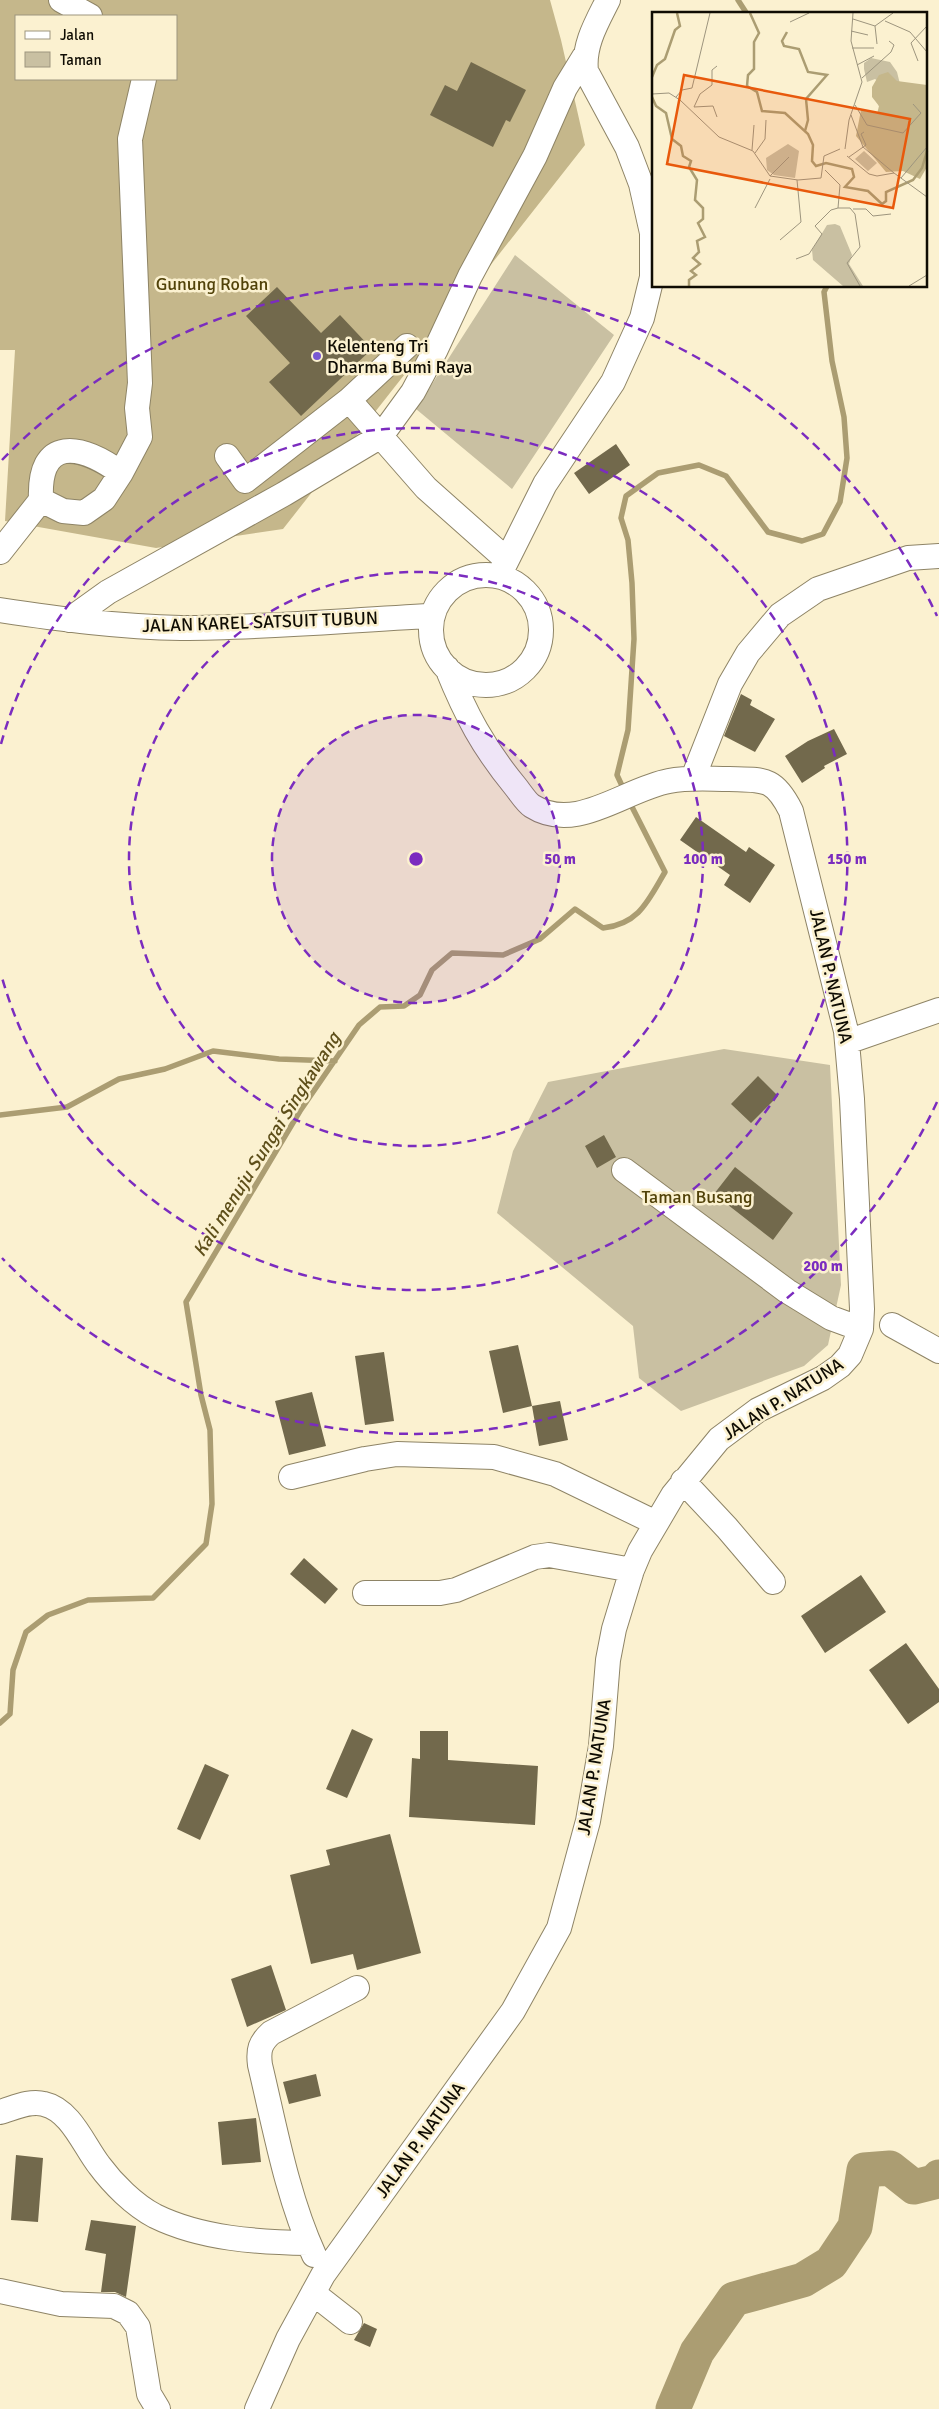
<svg xmlns="http://www.w3.org/2000/svg" width="939" height="2409" font-family="Signika,sans-serif">
<rect width="100%" height="100%" fill="#fbf1d0"/>
<path fill="#c9c0a2" d="M515 255 614 335 512 489 416 409Z
M724 1049 830 1065 841 1285 828 1345 804 1366 681 1411 639 1378 633 1326 497 1213 513 1151 548 1082Z"/>
<path fill="#c5b78b" fill-rule="evenodd" d="M0 0H550L561 40 585 145 283 529 156 548 5 521 15 350H0ZM16 16H176V79H16Z"/>
<g fill="none" stroke-linecap="round" stroke-linejoin="round">
<path stroke="#ab9d72" stroke-width="5.5" d="M738 0 747 14
M624 790 617 775 628 730 634 639 632 583 628 540 621 518 626 496 658 473 699 465 726 476 768 532 802 541 823 534 840 502 847 458 844 417 832 361 824 292 827 286
M0 1115 67 1107 119 1079 165 1069 213 1051 279 1059 335 1061
M0 1723 10 1714 13 1670 26 1632 48 1615 88 1600 153 1598 206 1544 212 1504 210 1430 201 1395 186 1302 300 1111 359 1025 380 1007 404 1006 420 995 432 970 452 953 503 955 540 939 575 909 603 928C639 924 648 901 665 872L629 801"/>
<path stroke="#ab9d72" stroke-width="35" d="M673 2409 697 2352 734 2299 803 2280 831 2263 855 2227 864 2170 890 2168 914 2187 934 2182 939 2177"/>
</g>
<path fill="#72694c" d="M471 62 526 90 510 122 506 120 493 147 430 115 445 85 457 91Z
M277 287 321 333 340 315 372 349 301 416 269 382 290 363 246 316Z
M616 444 630 465 589 494 574 473Z
M741 694 752 700 750 705 775 719 755 752 724 736Z
M834 729 847 754 824 766 825 768 802 783 785 756 808 741Z
M696 817 746 852 749 847 775 865 750 903 724 885 730 875 680 840Z
M758 1076 778 1096 751 1123 731 1104Z
M604 1135 616 1157 597 1168 585 1146Z
M735 1167 793 1213 773 1240 714 1194Z
M518 1345 532 1406 503 1413 489 1351Z
M384 1352 394 1421 365 1425 355 1356Z
M312 1392 326 1446 289 1455 275 1401Z
M560 1401 568 1440 539 1446 532 1406Z
M304 1558 338 1589 325 1604 290 1574Z
M861 1575 886 1612 825 1653 801 1616Z
M906 1643 939 1689V1702L908 1724 869 1670Z
M352 1729 373 1739 347 1798 326 1789Z
M420 1731H448V1760L538 1766 535 1825 409 1817 412 1758 420 1759Z
M205 1764 229 1775 200 1840 177 1829Z
M390 1834 421 1953 357 1970 353 1954 311 1964 290 1875 330 1865 326 1850Z
M271 1965 286 2010 247 2027 231 1979Z
M316 2074 321 2096 289 2104 283 2082Z
M256 2118 261 2162 222 2165 218 2122Z
M16 2155 43 2158 38 2222 11 2220Z
M91 2220 136 2226 126 2297 115 2292H101L106 2254 85 2250Z
M364 2323 377 2329 370 2347 354 2340Z"/>
<g fill="none" stroke-linecap="round" stroke-linejoin="round">
<defs>
<path id="minor" d="M61 0 90 16
M349 400 407 346
M227 456 245 481 349 400 426 488 507 560
M41 500C38 435 81 444 121 473
M0 552 41 500 63 511 84 513 104 499 121 473 140 437 137 408 140 383 130 139 144 79
M431 630a55 55 0 1 1 110 0a55 55 0 1 1-110 0Z
M499 576 545 484 613 382 642 318 652 277V233L641 184 627 147 586 71C583 45 597 22 608 0
M0 610C60 619 120 627 181 628 265 628 348 620 431 616
M69 620 108 592 284 494 381 436 413 392 436 349 470 276 535 156 565 88 584 57
M693 778 730 684 748 653 780 615 818 589 908 558 939 556
M847 1042 939 1010
M624 1170 787 1291 831 1318 861 1329
M892 1325 939 1351
M291 1477 365 1459 397 1454 494 1457 555 1474 656 1523
M683 1481 727 1528 773 1582
M365 1593H440L456 1590 535 1557 549 1555 632 1570
M0 2112C14 2108 30 2100 44 2104 71 2110 84 2146 99 2165 113 2184 134 2205 155 2216 202 2239 257 2242 308 2243
M314 2255C287 2196 275 2128 260 2065 258 2050 260 2043 271 2033L357 1988
M0 2291 61 2304 114 2306 128 2313 138 2327 149 2394 158 2409
M313 2293 350 2322
M257 2409 288 2339 323 2275 513 2011 559 1928 588 1821 601 1746 608 1660 614 1629 632 1570 640 1551 673 1495 719 1439 758 1410 823 1378 840 1366 850 1355 861 1329 862 1309 852 1099 846 1031 791 811C774 777 764 780 729 779 709 779 689 777 669 781 625 789 576 834 532 806 526 802 520 792 515 786 483 747 466 715 447 668"/>
</defs>
<use href="#minor" stroke="#8e8466" stroke-width="26"/>
<use href="#minor" stroke="#fff" stroke-width="24"/>
</g>
<circle cx="416" cy="859" r="144" fill="#7b2cbf" fill-opacity=".12"/>
<g fill="none" stroke="#7b2cbf" stroke-width="2.5" stroke-dasharray="9 6">
<circle cx="416" cy="859" r="144"/>
<circle cx="416" cy="859" r="287"/>
<path d="M1 744A431 431 0 1 1 1 974"/>
<path d="M937 1102A575 575 0 0 1 2 1258M2 460A575 575 0 0 1 937 616"/>
</g>
<circle fill="#7958d2" stroke="#fbf1d0" stroke-width="2" cx="317" cy="356" r="5"/>
<g text-anchor="middle" stroke-width="5" stroke-linejoin="round" paint-order="stroke">
<g font-size="18" fill="#514209" stroke="#fbf1d0">
<text x="212" y="290">Gunung Roban</text>
<text x="697" y="1203">Taman Busang</text>
</g>
<g font-size="18" fill="#0f0c03" stroke="#fbf1d0" text-anchor="start">
<text x="327" y="352">Kelenteng Tri<tspan x="327" dy="21">Dharma Bumi Raya</tspan></text>
</g>
<g font-size="18" fill="#0f0c03" stroke="#fbf1d0">
<text transform="translate(260 622) rotate(-2)" y="6">JALAN KAREL SATSUIT TUBUN</text>
<text transform="translate(831 976) rotate(77)" y="6">JALAN P. NATUNA</text>
<text transform="translate(783 1399) rotate(-32)" y="6">JALAN P. NATUNA</text>
<text transform="translate(594 1767) rotate(-81)" y="6">JALAN P. NATUNA</text>
<text transform="translate(420 2140) rotate(-54)" y="6">JALAN P. NATUNA</text>
</g>
<g font-size="19" font-style="italic" fill="#5e4f1a" stroke="#fbf1d0">
<text transform="translate(266 1144) rotate(-58)" y="7">Kali menuju Sungai Singkawang</text>
</g>
</g>
<g transform="translate(652 12)">
<rect width="275" height="275" fill="#fbf1d0"/>
<path d="M219 46 238 50 245 60 248 72 238 108 215 104 218 99 230 102 223 84 229 71 223 67 215 70 212 57V51ZM136 132 147 139 143 166 122 163 115 158 114 146ZM212 139 225 151 216 159 203 147ZM183 212 188 214 200 243 197 252 211 274H191L161 248 160 238 175 213Z" fill="#c9c0a2"/>
<path d="M236 60 245 69 275 73V155L268 167 251 159 234 160 204 124 209 98 225 102 227 94 220 85V75L227 63Z" fill="#c5b78b"/>
<path fill="none" stroke="#ab9d72" stroke-width="2.5" d="M98 1 107 21 102 30V57L96 63 95 74 105 80 110 99 133 101 156 122 161 133 160 149 164 154 174 151 200 157 202 165 193 175 216 179 230 192 234 189V180L261 168 270 156 275 139M135 20 130 29 132 34 147 37 156 60 175 63 154 87 156 108 153 119M0 65 5 53 13 47 23 18 28 14 25 1M0 85 4 94 14 101 20 127 29 134 31 144 39 149 37 155 45 168 43 188 51 196V207L46 211 53 225 45 229 47 240 41 246 48 252 39 259 44 263 37 268V274"/>
<path fill="none" stroke="#9d957e" stroke-width="1" d="M201 7 223 14 241 1M233 9 258 20 275 40M138 10 157 1M223 14 225 32M199 19 216 23M200 36H222M266 49 259 31 275 14M205 53 222 44M210 66 239 40 242 33 237 29M0 82 17 81 28 88 67 125 101 139 118 164 146 168 169 166 172 144 188 137M24 85 30 78 40 76 58 1M203 93 215 113 251 121 269 101 261 92M42 95 48 82 60 73V58L65 54M42 95 61 94 65 105M199 103 211 135 242 161M193 137 197 108 210 70 199 29 201 1M100 138 102 113M103 141 113 127 114 108M195 144 217 162 225 164 242 161 275 185M197 145 214 133 209 122 212 120M173 158 188 173 186 196H198L203 202 208 235 195 251 208 274M118 164 137 145M249 166 275 135M103 196 118 167M201 197H214L221 204 239 202M128 228 149 210 145 168M144 247 157 242 170 222 163 214 179 198 186 196M257 274 275 263"/>
<path fill="#e8590c" fill-opacity="0.15" stroke="#e8590c" stroke-width="2.5" d="M32 63 258 107 241 196 15 152Z"/>
<rect width="275" height="275" fill="none" stroke="#0f0c03" stroke-width="2.5"/>
</g>
<circle cx="416" cy="859" r="8" fill="#7b2cbf" stroke="#fbf1d0" stroke-width="2.5"/>
<g font-size="15" text-anchor="middle" font-weight="bold" fill="#7b2cbf" stroke="#fbf1d0" stroke-width="5" stroke-linejoin="round" paint-order="stroke">
<text x="560" y="864">50 m</text>
<text x="703" y="864">100 m</text>
<text x="847" y="864">150 m</text>
<text x="823" y="1271">200 m</text>
</g>
<rect x="15" y="15" width="162" height="65" fill="#fbf1d0" stroke="#9d957e"/>
<rect x="25" y="31" width="25" height="8" fill="#ffffff" stroke="#9d957e"/>
<text x="60" y="40" font-size="15" fill="#0f0c03">Jalan</text>
<rect x="25" y="52" width="25" height="15" fill="#c9c0a2" stroke="#9d957e"/>
<text x="60" y="65" font-size="15" fill="#0f0c03">Taman</text>
</svg>
